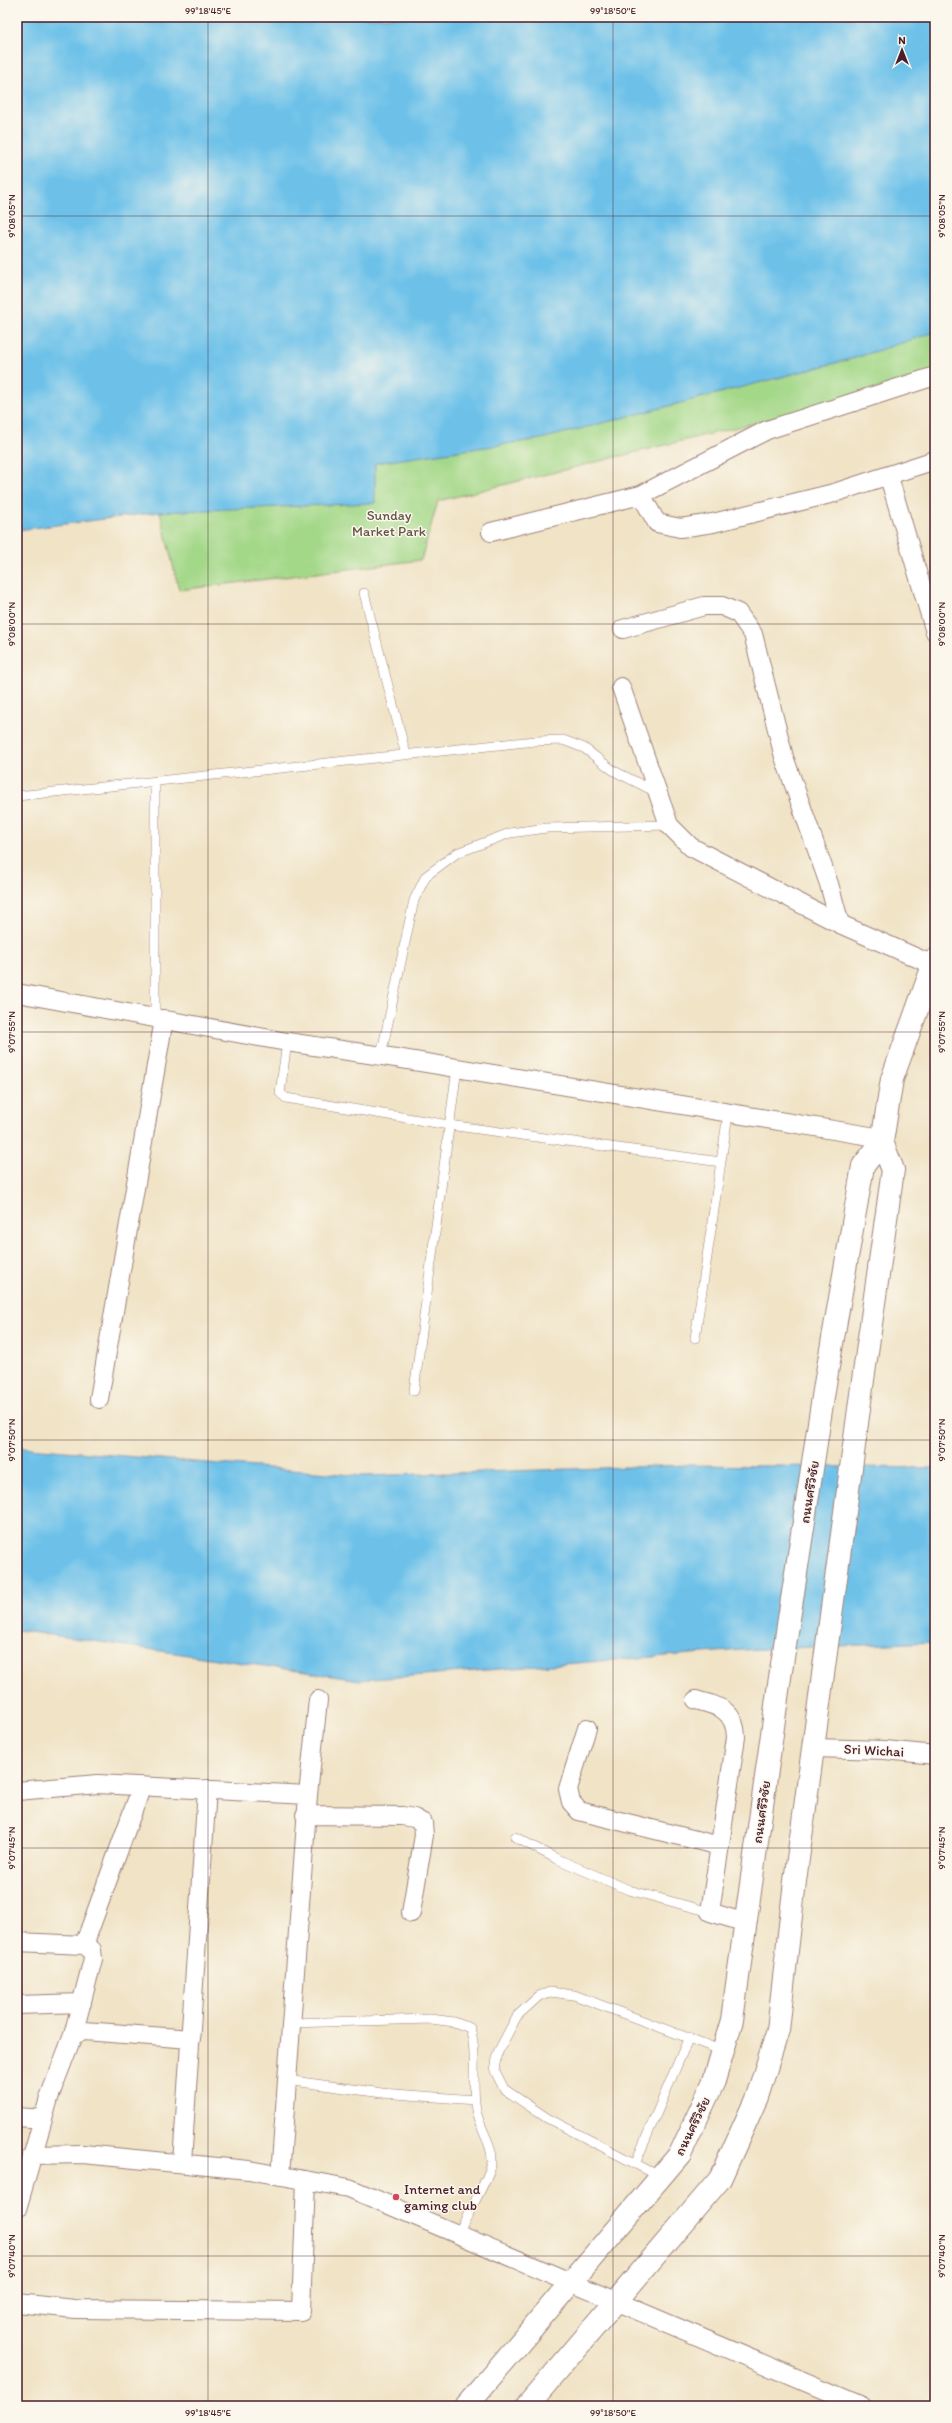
<svg xmlns="http://www.w3.org/2000/svg" width="952" height="2423" font-family="Itim,'Playpen Sans Thai',sans-serif">
<rect width="100%" height="100%" fill="#fbf7ec"/>
<filter id="ink" filterUnits="userSpaceOnUse"><feTurbulence type="fractalNoise" baseFrequency=".025" numOctaves="2"/><feDisplacementMap in="SourceGraphic" scale="8" xChannelSelector="R" yChannelSelector="G"/><feConvolveMatrix kernelMatrix="1 2 1 2 8 2 1 2 1" color-interpolation-filters="sRGB"/></filter>
<filter id="wash" filterUnits="userSpaceOnUse"><feTurbulence type="fractalNoise" baseFrequency=".012" numOctaves="4" result="noise"/><feDisplacementMap in="SourceGraphic" scale="16" xChannelSelector="R" yChannelSelector="G"/><feGaussianBlur stdDeviation="0.9" result="paint"/><feColorMatrix in="noise" values="0 0 0 0 0 0 0 0 0 0 0 0 0 0 0 0 0 1.4 0 .05"/><feComposite in="paint" operator="in"/></filter>
<g filter="url(#wash)">
<rect width="100%" height="100%" fill="#f0e3c6"/>
<path fill="#a4d889" stroke="#777c5a" d="M935 311V371L811 409 438 501 421 560 179 590 160 512 364 491 361 451Z"/>
<path fill="#6dc1e9" stroke="#5c708a" d="M17 17H935V332L855 358 541 439 375 463V503L160 512 17 530Z
M17 1447 363 1476 689 1465 935 1468V1642L742 1650 360 1680 17 1630Z"/>
</g>
<g filter="url(#ink)">
<g fill="none" stroke-linecap="round" stroke-linejoin="round">
<defs>
<path id="lane" d="M364 593 406 755
M155 782V1017
M17 796 535 741 563 740 584 748 614 771 656 792
M287 1042 280 1093 286 1098 449 1125 721 1162
M381 1056 414 900 426 876 457 853 510 833 547 828 669 825
M695 1338 728 1114
M414 1391 457 1068
M515 1837 555 1858 629 1890 710 1912
M290 2023 431 2019 454 2022 470 2028C478 2054 471 2083 476 2110 479 2128 493 2144 492 2162 491 2174 464 2221 458 2234
M286 2080 382 2093 475 2100
M635 2164 689 2037
M661 2177 547 2118 504 2089 495 2071 498 2052 517 2016 539 1996 550 1992 574 1995 723 2051"/>
<path id="street" d="M889 477 935 632
M641 495 767 430 935 376
M491 532 641 495 657 523 680 528 713 523 834 493 935 460
M623 629 704 606H722L738 613 753 634 784 757 829 884 840 924
M621 687 669 825 691 847 840 924 933 965
M17 993 287 1042 396 1058 882 1138
M99 1399 164 1019
M696 1700C719 1706 735 1710 736 1737L710 1912 746 1923
M587 1728 568 1789 571 1802 579 1811 720 1846
M814 1748 885 1750 935 1755
M17 1791 98 1784 308 1795 280 2176
M308 1795 318 1700
M305 1815 402 1816 414 1818 423 1823 424 1835 411 1913
M17 1942 84 1945 92 1950 93 1959 73 2035 50 2095 17 2209
M84 1945 142 1786
M17 2005 82 2003
M73 2035 84 2031 191 2039
M17 2117 43 2119
M32 2155 83 2154 249 2170 349 2188 862 2406
M182 2163 207 1789
M17 2303 75 2309 301 2311 306 2180"/>
<path id="primary" d="M466 2406 680 2154 714 2081 732 2020 779 1684 825 1384 863 1166 882 1142 892 1079 935 960
M527 2406 720 2179 757 2097 778 2030 795 1881 861 1394 893 1170 882 1142"/>
</defs>
<use href="#lane" stroke="#9d8178" stroke-width="10"/>
<use href="#street" stroke="#9d8178" stroke-width="20"/>
<use href="#primary" stroke="#9d8178" stroke-width="24"/>
<use href="#lane" stroke="#fff" stroke-width="9"/>
<use href="#street" stroke="#fff" stroke-width="18"/>
<use href="#primary" stroke="#fff" stroke-width="22"/>
</g>
</g>
<path fill="none" stroke="#4a1f2b" stroke-width="1" stroke-opacity="0.45" d="M208 17V2406M613 17V2406M17 216H935M17 624H935M17 1032H935M17 1440H935M17 1848H935M17 2256H935"/>
<circle fill="#d1495b" stroke="#fbf7ec" stroke-width="1.5" cx="396" cy="2197" r="4"/>
<g text-anchor="middle" stroke-width="3" stroke-linejoin="round" paint-order="stroke">
<g font-size="14" fill="#655647" stroke="#fbf7ec">
<text x="389" y="520">Sunday<tspan x="389" dy="16">Market Park</tspan></text>
</g>
<g font-size="14" fill="#4a1f2b" stroke="#fbf7ec">
<text transform="translate(809 1492) rotate(-81)" y="5">ถนนศรีวิชัย</text>
<text transform="translate(874 1750) rotate(3)" y="5">Sri Wichai</text>
<text transform="translate(761 1812) rotate(-82)" y="5">ถนนศรีวิชัย</text>
<text transform="translate(692 2126) rotate(-64)" y="5">ถนนศรีวิชัย</text>
</g>
<g font-size="14" fill="#4a1f2b" stroke="#fbf7ec" text-anchor="start">
<text x="404" y="2194">Internet and<tspan x="404" dy="16">gaming club</tspan></text>
</g>
</g>
<rect width="952" height="2423" fill="none" stroke="#fbf7ec" stroke-width="44"/>
<g transform="translate(902 50)" stroke="#fbf7ec" stroke-width="3" paint-order="stroke">
<path d="M0-3L7 15L0 10L-7 15Z" fill="#4a1f2b"/>
<text y="-6" font-size="11" font-weight="bold" text-anchor="middle" fill="#4a1f2b">N</text>
</g>
<rect x="22" y="22" width="908" height="2379" fill="none" stroke="#4a1f2b" stroke-width="1.5"/>
<g font-size="10" text-anchor="middle" fill="#4a1f2b">
<text x="208" y="14">99°18'45"E</text>
<text x="613" y="14">99°18'50"E</text>
<text transform="translate(11 216) rotate(-90)" y="4">9°08'05"N</text>
<text transform="translate(941 216) rotate(-90)" y="4">9°08'05"N</text>
<text transform="translate(11 624) rotate(-90)" y="4">9°08'00"N</text>
<text transform="translate(941 624) rotate(-90)" y="4">9°08'00"N</text>
<text transform="translate(11 1032) rotate(-90)" y="4">9°07'55"N</text>
<text transform="translate(941 1032) rotate(-90)" y="4">9°07'55"N</text>
<text transform="translate(11 1440) rotate(-90)" y="4">9°07'50"N</text>
<text transform="translate(941 1440) rotate(-90)" y="4">9°07'50"N</text>
<text transform="translate(11 1848) rotate(-90)" y="4">9°07'45"N</text>
<text transform="translate(941 1848) rotate(-90)" y="4">9°07'45"N</text>
<text transform="translate(11 2256) rotate(-90)" y="4">9°07'40"N</text>
<text transform="translate(941 2256) rotate(-90)" y="4">9°07'40"N</text>
<text x="208" y="2416">99°18'45"E</text>
<text x="613" y="2416">99°18'50"E</text>
</g>
</svg>
